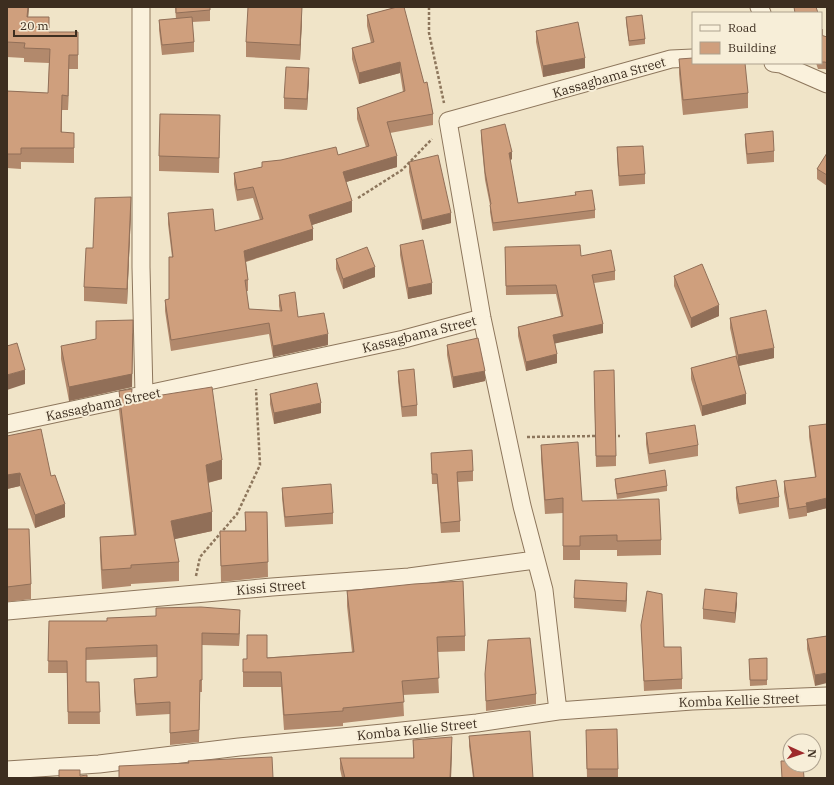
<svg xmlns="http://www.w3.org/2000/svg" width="834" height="785" font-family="'IBM Plex Serif',serif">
<rect width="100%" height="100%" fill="#f0e4c8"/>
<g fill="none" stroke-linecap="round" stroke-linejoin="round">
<defs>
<path id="street" d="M141 7V267L144 395
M759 7 762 13
M773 63 781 64 827 84
M7 424 404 339 482 318
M7 611 272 587 409 577 535 560
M558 711 544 590 522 506 482 318 448 121 671 59 693 58
M7 770 99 764 239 747 383 733 477 723 558 711 692 701 827 696"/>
</defs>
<use href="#street" stroke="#8d765c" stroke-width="19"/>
<path stroke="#8d765c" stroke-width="2.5" stroke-dasharray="3 2" stroke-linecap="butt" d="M429 7V33L444 103
M358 198 402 170 432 139
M613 436H620
M527 437 598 436
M196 576 200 557 237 514 260 465 256 389"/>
<use href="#street" stroke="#faf1dc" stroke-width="17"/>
</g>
<path fill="#b2896c" d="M7 7H29L28 17 49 32H78V69H69L68 110H62V132L74 147V163L21 162V169L7 168V91L48 93 49 63 24 62V58L7 57Z
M175 7H210V21L192 22 194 42V52L162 55 159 30V20L176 19Z
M397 7 433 114V125L390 133 397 167 346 182 352 212 312 225 313 240 246 262 248 280V291H246L249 309 280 311 279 306V295L298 317 328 345 273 357 269 334 171 351 165 311V300L169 299 172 257 168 224V213L215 231 260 220 253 198 237 201 234 184V173L262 167V162L338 155 366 147 357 119V108L403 92 400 73 359 84 352 59V48L371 43 367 26V15Z
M626 17 645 39V44L629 46 626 22Z
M302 20 300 60 246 57V42Z
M821 24 823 36 827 37V70L825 69H818L816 63H821Z
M536 31 585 68 543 77 536 42Z
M679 59 748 93V108L683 115 679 74Z
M309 79 307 110 284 109V98Z
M220 130 219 173 159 171V156Z
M481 130 512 159 510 160 518 203 575 196V192L595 210V218L493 231 490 212V205L485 180 481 138Z
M745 134 774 151V162L747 164 745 144Z
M617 147 645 174V184L619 186 617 158Z
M827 153V186L817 179V169Z
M409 162 451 223 422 230 409 172Z
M131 212 127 304 84 301V287Z
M400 245 432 294 408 299 400 255Z
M505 247 581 256 615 271V280L594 283 603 333 555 343 557 363 526 371 518 336V327L561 316 556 294 506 295Z
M336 259 375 277 343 289 336 269Z
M674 276 719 316 691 328 674 286Z
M730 318 774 358 739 366 746 404 702 416 691 379V368L736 356 730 328Z
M447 345 485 381 453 388 447 355Z
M61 346 132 387 69 401 61 359Z
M398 371 417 405V416L402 417 398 381Z
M594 381 616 456V466L596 467Z
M119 391 132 400 222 479 208 483 212 531 174 539 179 562V581L131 584V586L102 589 100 556V537L134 535 119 410Z
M270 394 321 413 274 424 270 404Z
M809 426 827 508 807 513V516L789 519 784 492V481L815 477 809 437Z
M646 433 698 445V456L649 464 646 444Z
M7 436 51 476 65 517 35 528 20 486 7 489Z
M541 445 582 501 661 540V555L617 556V550H580V560H563V513L545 514 541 459Z
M431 453 473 471V481L458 482 460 521V532L441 533 437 484H432Z
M615 479 667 486V491L617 499 615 484Z
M736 487 779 497V507L739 514 736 498Z
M282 488 333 513V524L285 527 282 498Z
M245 512H267L268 577 221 582 220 531H245Z
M7 529 31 584V599L7 602Z
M347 591 465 636V651L437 652 439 693 403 695 404 716 343 723V726L284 730 281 687H243V659L352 652 347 606Z
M627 594 626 612 574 608V598Z
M737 603 735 623 703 619V609Z
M49 621 240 622 239 646 202 645V692H200L199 742 170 745V714L136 716 134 691V679L157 677V657L86 660V682H99L100 724H68L67 673H48Z
M641 625 682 679V689L644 691Z
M827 636 815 686 807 649V639Z
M767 658V685L750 686 749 659Z
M485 674 536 694V704L486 711Z
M469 736 533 778H473L469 746Z
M413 740 452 747 451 778H342L340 769V758H413Z
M586 740 618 769V778H587Z"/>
<path fill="#916f58" d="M28 7H29L27 31V17Z
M302 7V20L300 60V45Z
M821 29H823V36H821Z
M69 55V69L68 110V96Z
M585 58V68L543 77V66Z
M400 62V73L359 84V73Z
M309 68V79L307 110V99Z
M512 152V159L509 161V153Z
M397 156V167L343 183V172Z
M131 197V212L127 304V289Z
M352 201V212L309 226V215Z
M451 213V223L422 230V220Z
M313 229V240L244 262V251Z
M375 267V277L343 289V279Z
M432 283V294L408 299V288Z
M719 305V316L691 328V318Z
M603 324V333L553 344V335Z
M133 333 132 387 69 401V387Z
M328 334V345L273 357V346Z
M774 348V358L738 366V355Z
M557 354V363L526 371V362Z
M25 370V384L7 390V375Z
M485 371V381L453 388V377Z
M746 394V404L702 416V406Z
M321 403V413L274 424V413Z
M222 460V479L206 483V465Z
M20 473V486L7 489V475Z
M827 498V508L807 513 806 503Z
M65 504V517L35 528V515Z
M212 512V531L171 540V521Z
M627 583V594L626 612V601Z
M737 593V603L735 623V613Z
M240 610V622L239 646V634Z
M827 673V683L815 686V675Z
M452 737V747L451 778H450Z"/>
<path fill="#cf9f7d" stroke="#916f58" d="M7 7H28L27 17H49V32H78V55H69L68 96 62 95 61 132 74 133V148H21V154H7V91L48 93 50 49 24 48 25 43 7 42Z
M176 7H210V10L176 13Z
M248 7H302L300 45 246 42Z
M397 7H404L424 83 427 82 433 114 387 122 397 156 343 172 352 201 309 215 313 229 244 251 248 280H245L249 309 282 311 279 295 295 292 298 317 324 313 328 334 273 346 269 323 171 340 165 300 169 299V257H173L168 213 213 209 215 231 263 219 253 187 237 190 234 173 262 167V162L281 160 336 147 338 155 369 146 357 108 405 91 400 62 359 73 352 48 374 42 367 15Z
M794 7H816L818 13H795Z
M642 15 645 39 629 41 626 17Z
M192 17 194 42 162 45 159 20Z
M578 22 585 58 543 66 536 31Z
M821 35 827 37V63L825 62H821Z
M693 58V63H745L748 93 683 100 679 59Z
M286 67 309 68 307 99 284 98Z
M160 114 220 115 219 158 159 156Z
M505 124 512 152 509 153 518 203 576 195 575 192 592 190 595 210 493 223 490 205 491 204 485 172 481 130Z
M773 131 774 151 747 154 745 134Z
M643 146 645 174 619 176 617 147Z
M827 153V175L817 169Z
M438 155 451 213 422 220 409 162Z
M131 197 127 289 84 287 86 248H93L95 198Z
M423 240 432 283 408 288 400 245Z
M580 245 581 256 611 250 615 271 592 275 603 324 553 335 557 354 526 362 518 327 563 316 556 285 506 286 505 247Z
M367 247 375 267 343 279 336 259Z
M702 264 719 305 691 318 674 276Z
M766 310 774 348 738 355 730 318Z
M133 320 132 374 69 387 61 346 96 339V321Z
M478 338 485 371 453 377 447 345Z
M17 343 25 370 7 375V346Z
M736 356 746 394 702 406 691 368Z
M414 369 417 405 402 407 398 371Z
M614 370 616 456H596L594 371Z
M317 383 321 403 274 413 270 394Z
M212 387 222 460 206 465 212 512 171 521 179 562 131 565V568L102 570 100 537 136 535 119 391 132 389 131 400Z
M827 424V498L806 503 807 506 789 509 784 481 816 477 809 426Z
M695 425 698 445 649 454 646 433Z
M41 429 51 476 55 475 65 504 35 515 20 473 7 475V436Z
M578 442 582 501 659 499 661 540 617 541V535L580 536V546H563V498L545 500 541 445Z
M472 450 473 471 457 472 460 521 441 523 437 474H432L431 453Z
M665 470 667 486 617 494 615 479Z
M776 480 779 497 739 504 736 487Z
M331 484 333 513 285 517 282 488Z
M245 512H267L268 562 221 566 220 531H246Z
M7 529H29L31 584 7 587Z
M575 580 627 583 626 601 574 598Z
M463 581 465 636 437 637 439 678 402 681 404 702 343 708V711L284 715 281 672H243V659H247V635H267V658L354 652 347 591 414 584Z
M705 589 737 593 735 613 703 609Z
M647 591 662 594 664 647H681L682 679 644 681 641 625Z
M201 607 240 610 239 634 202 633V680H200L199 730 170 733V702L136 704 134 679 157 677V645L86 648V682H99L100 712H68L67 661H48L49 621H107V618L156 616V608Z
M827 636V673L815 675 807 639Z
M530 638 536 694 486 701 485 674 488 640Z
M767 658V680H750L749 659Z
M617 729 618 769H587L586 730Z
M530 731 533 778H474L469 736Z
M452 737 450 778H345L340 758H414L413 740Z
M272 757 273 778H119V766L189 763 188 761Z
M781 761H790V765H803L804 778H782Z
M59 770H80V776L87 775V778H59Z"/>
<g text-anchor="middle" stroke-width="4" stroke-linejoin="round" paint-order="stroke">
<g font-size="13" fill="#3d2e20" stroke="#f7eed8">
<text transform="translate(609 77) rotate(-16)" y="5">Kassagbama Street</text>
<text transform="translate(419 334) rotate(-14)" y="5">Kassagbama Street</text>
<text transform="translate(103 404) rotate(-12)" y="5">Kassagbama Street</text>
<text transform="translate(271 587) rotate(-5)" y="5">Kissi Street</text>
<text transform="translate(739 700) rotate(-2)" y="5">Komba Kellie Street</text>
<text transform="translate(417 729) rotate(-6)" y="5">Komba Kellie Street</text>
</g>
</g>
<rect width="834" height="785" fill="none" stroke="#3d2e20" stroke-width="16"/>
<rect x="692" y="12" width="130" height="52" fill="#f7eed8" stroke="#ada18e"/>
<rect x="700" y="25" width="20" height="6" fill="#faf1dc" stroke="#ada18e"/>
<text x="728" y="32" font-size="12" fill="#3d2e20">Road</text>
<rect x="700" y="42" width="20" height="12" fill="#cf9f7d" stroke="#ada18e"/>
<text x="728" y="52" font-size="12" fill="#3d2e20">Building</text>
<g transform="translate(802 753) rotate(93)"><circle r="19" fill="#f7eed8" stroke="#ada18e"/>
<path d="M0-3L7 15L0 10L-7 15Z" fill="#9e2a2b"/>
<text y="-6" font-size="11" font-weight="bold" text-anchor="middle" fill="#3d2e20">N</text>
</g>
<path d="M14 30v6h62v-6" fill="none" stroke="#3d2e20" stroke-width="2"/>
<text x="20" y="30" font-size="12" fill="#3d2e20" stroke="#f7eed8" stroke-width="3" paint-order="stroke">20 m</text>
</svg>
